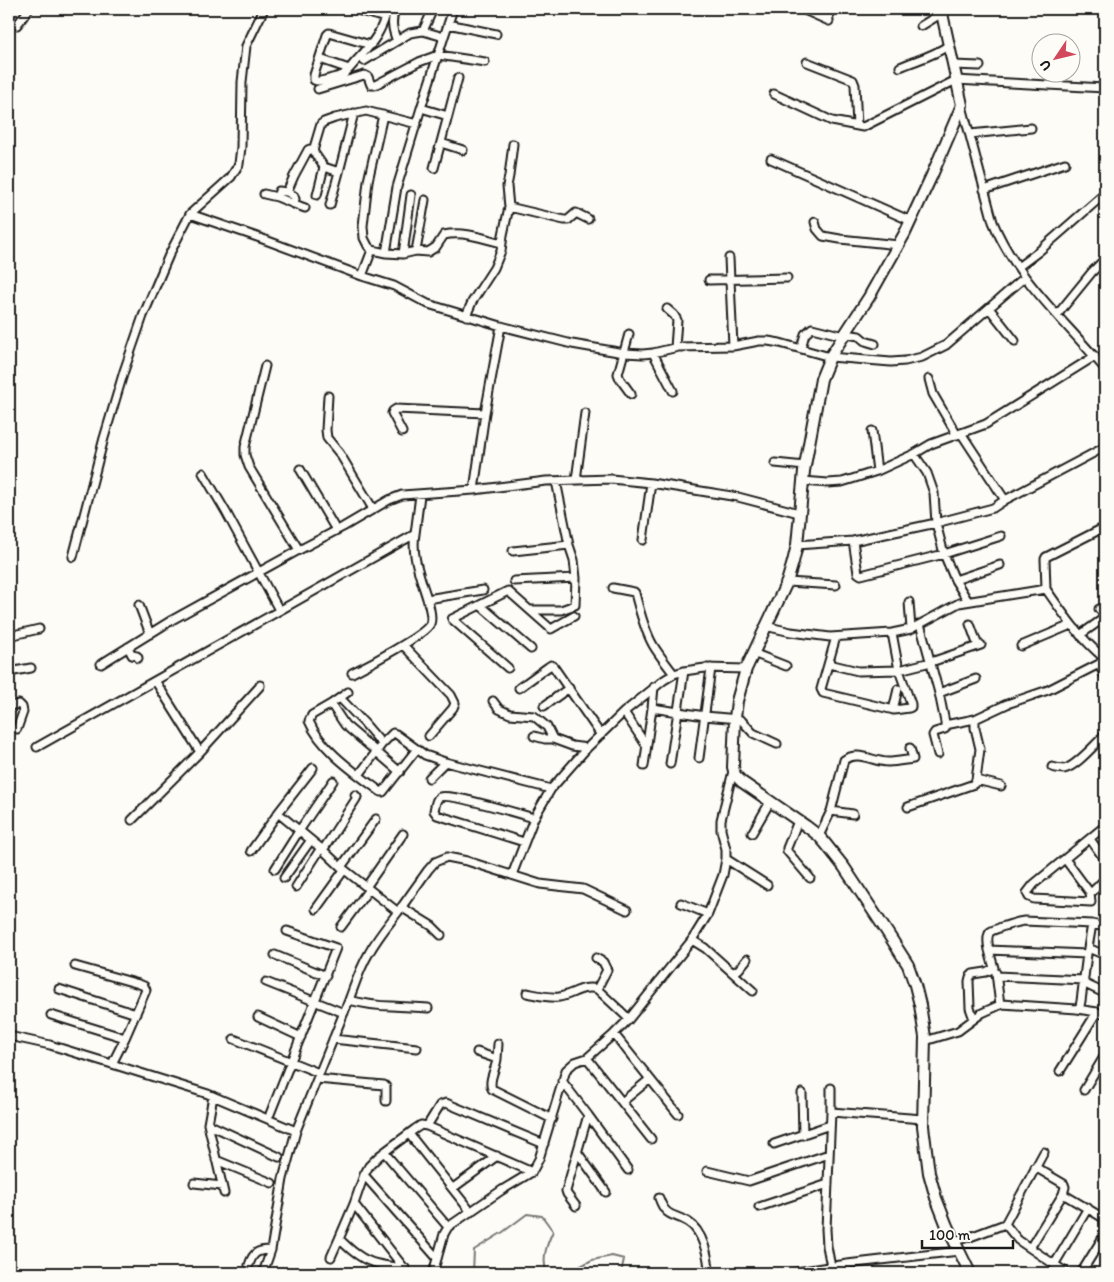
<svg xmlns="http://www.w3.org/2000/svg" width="1114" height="1282" font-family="Itim,sans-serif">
<rect width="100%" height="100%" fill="#fdfcf7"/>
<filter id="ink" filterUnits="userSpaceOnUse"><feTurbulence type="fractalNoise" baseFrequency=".02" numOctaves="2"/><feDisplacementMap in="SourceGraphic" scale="10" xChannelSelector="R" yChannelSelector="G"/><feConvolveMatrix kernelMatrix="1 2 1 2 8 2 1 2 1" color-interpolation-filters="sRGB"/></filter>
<g filter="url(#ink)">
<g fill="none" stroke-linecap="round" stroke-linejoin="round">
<path stroke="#797876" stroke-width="2" d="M771 1268 773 1273
M473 1273 474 1250 503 1232 527 1214 542 1216 553 1231C547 1244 541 1259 547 1273
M568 1273 592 1260 612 1256 624 1259 621 1273"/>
<defs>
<path id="street" d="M354 9 385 18
M395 9C391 21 392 29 397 41
M802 9 829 21 828 9
M448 24 496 34
M17 25 29 9
M921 26 942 13
M423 31 433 9
M371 45 329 33 327 35 314 75V80C319 83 323 80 329 79 334 77 340 77 344 74 349 70 353 64 358 59 374 42 381 32 388 9
M320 59 349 69
M364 61 410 33 423 31 444 37
M807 62 853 80 855 85 857 126
M953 65 980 66
M900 67C916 60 934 56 949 45
M318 89 364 75 368 77 371 85H375L419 62 438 55 485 62
M774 94 832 121 863 127 956 80 1105 88
M962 106 993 222C1016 279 1066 322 1105 369
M383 115 368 181 363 226 364 238 368 246 372 250 386 253 403 254 416 251 428 252 436 247 444 235C463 231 483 238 501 243
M448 116 458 78
M970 134 1031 128
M441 143 463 150
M771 159 911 221
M434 168 448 116 421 108 453 9
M339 172 354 113
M984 190 1065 163
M287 192 294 196 295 199 294 204 305 208
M264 194 277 197 279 191 287 192 294 176 308 150 310 149 313 151
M317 195 324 167
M277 197 294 204
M330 205 339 172 324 167 313 151 321 124 324 122 335 118 366 111 417 124
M509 207 564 220H568L576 213 588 219
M190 214 260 238 362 276 394 286 428 304 501 326 572 344 624 353 643 354 653 353 678 347 733 346 759 341H768L780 343 830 357 891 362 905 361 922 357 946 345 1025 277
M815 222 817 229 823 236 840 239 899 245
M416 251 425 200
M386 253 397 187 421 108
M403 254 411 195
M729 258 733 346
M1018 267 1038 252 1101 197
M362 276 372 250
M709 280 787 278
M989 308 1015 341
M667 309 674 315 677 320 675 348
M1057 315 1092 272 1105 259
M466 316 472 302 494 268 501 251 503 235 509 207 507 186 509 176 513 144
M629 334 618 374 620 379 631 394
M846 334 859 336 865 341 875 344
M801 348 805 334 812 328 844 336
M653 353 673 391
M265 366 245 447V455L249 467 299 550
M929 379 933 394 957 435
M328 396 326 430 327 438 340 454 373 509
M872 431 877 471
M402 432 392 413 393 411 396 409 485 413
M961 433 1005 500
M775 463 805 466
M300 469 336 530
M203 473 226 512 279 610
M576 480 585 413
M803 481 828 483 842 482 852 479 877 471 914 454 931 444 986 424 1095 356
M474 490 485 413 501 326
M643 540 651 483
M853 541 858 573 861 575 944 554 1001 536
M797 545 853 541 936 523 934 493 927 473 914 454
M513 551 569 545
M73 557 104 438 124 371 143 316 169 255 190 214 231 177 239 164 241 147 242 82 246 46 264 9
M955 580 1000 565
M514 581 576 578
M787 582 836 585
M613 588 634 592 635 593C639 609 645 631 653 645 659 655 667 665 674 674
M1046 589 1045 559 1046 557 1105 527
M427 599 483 590
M968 601 955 580 944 554 936 523 993 508 1005 500 1105 447
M909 602 911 629
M139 605 150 634
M480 605 531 649
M530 610H561L575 605 576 578 574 560 569 545 556 481
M920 624 939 693 976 679
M970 624 978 646
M765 626 791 632 830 637 892 633 911 629 959 603 1046 589C1064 615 1079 637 1104 658
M1080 635 1104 618 1105 615 1099 609
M9 636 39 629
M836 637 821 689 823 693 894 710 909 708 911 707V704L899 670 892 633
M403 645 451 695 455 703 453 708 429 736
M1021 646 1071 625
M128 647 132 655 137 656 138 658
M753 653 786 666
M101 664 172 620 299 550 343 527 389 500 402 495 474 490 546 481 611 479 651 483 738 497 799 513
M829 664 858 671 899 670 931 662 981 645
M1099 664 1105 677
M508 668 452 619 508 591 551 629 574 616
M9 672 31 668
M352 673C366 666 425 635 430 624 434 615 425 593 422 583 417 567 412 551 415 534
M156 682 200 752
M519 688 548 667 551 665 553 666 601 735
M348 692 331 704 312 715 309 721C321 750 356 773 381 792H383L417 749
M340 698 365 724 382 744
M493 701 499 709 510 714 534 716 547 727 553 739 572 746 587 748
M331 704 345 725 400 772
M9 706 19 704 22 707 23 712 17 729
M544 706 569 688
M652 708 654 687
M893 710 898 689
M624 712 646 745
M945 725 975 719
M534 736 545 739H553
M37 747C163 677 289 605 415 534L420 495
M938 754 933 735 935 732 945 729 946 727 939 693
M699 758 711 668
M670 764 684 671
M644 766 652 708 705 716 738 719 742 721 753 733 777 744
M1052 767C1056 768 1060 769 1064 769 1076 767 1096 743 1105 735
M359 775 382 744 393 733 396 734 425 755 445 762
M429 778 445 762 551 789
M976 780 1001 786
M908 807 974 784 976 780 980 749 975 728V719L1007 704 1048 690 1099 664 1105 657
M831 811 853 814
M278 813 323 850 341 867 398 912 428 870 435 862 447 857 467 861 540 884 583 889 627 910
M132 820 200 752 260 686V685
M798 821 787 848V851L810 878
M752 833 770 802
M819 836 831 811 844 760C858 750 873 762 888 762 896 762 905 760 913 759L910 748
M1090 839 1105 860
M524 842 437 815 434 811C435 806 436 798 440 797 451 793 519 814 534 818
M323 850 356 799 357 797 355 795
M251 851 278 813 313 768
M726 859 767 885
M1065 859 1088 890 1090 892 1093 891 1105 879
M341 867 376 819
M275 869 299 831 333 781
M512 875 534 818 551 789 587 748 624 712 664 680 674 674 684 671 705 668 746 669
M284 878 311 840
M296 887 321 848
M366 887 403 834
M1090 892 1091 902 1034 899 1029 897 1027 893 1034 884 1105 826
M681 903 708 914
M401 907 432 926 441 935
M316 909 344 870
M341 927 369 889
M692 940 705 948 753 991
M1088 948 1105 955
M989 950 1087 954
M275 955 326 976
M596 958 603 962 607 970 597 989
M75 966 139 984 144 986 146 990 125 1038 112 1064 208 1094 296 1131
M733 973 739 969 747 959
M996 973 1000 1005
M997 976 1084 980
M266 982 344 1013
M1083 983 1102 992H1105
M59 989 136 1014
M527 993C537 995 548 998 559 997 573 995 581 985 597 989L629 1019
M349 1000C364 1004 378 1006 392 1006 404 1007 416 1007 428 1008
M1077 1009 1080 1006 1081 1001 1087 954 1092 924
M51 1015 125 1038
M258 1017 301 1037
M974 1019 970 1008 969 981 970 977 973 974 986 972 994 968C992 960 984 939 990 932 992 930 998 929 1001 927 1009 925 1016 922 1024 921L1092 924 1105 927
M614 1034 678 1114
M9 1036 50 1045 112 1064
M234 1039 319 1073
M333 1039 417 1048
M925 1041 958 1031 982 1013 1002 1004 1077 1009 1097 1012 1105 1015
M477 1052 497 1059C496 1069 488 1080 492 1089L552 1119
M587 1058 651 1139
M497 1059 498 1044
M1060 1071 1097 1012
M317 1079 384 1085 386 1087V1101
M562 1081 588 1115 628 1170
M831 1088V1112L826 1229 827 1246 831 1267
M1084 1090 1105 1055
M802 1093 803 1135
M213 1096 208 1124 224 1193
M622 1102 650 1079
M831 1112 923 1119
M270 1114 336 948 287 931
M208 1124 279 1157
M409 1134 471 1212
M774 1144 830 1125
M384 1152 448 1227
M578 1153 606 1192
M216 1160 272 1183
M1035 1167 1064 1184 1065 1187 1063 1194 1105 1219
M707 1171 749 1181 829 1154
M532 1172 427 1126 440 1105 446 1103 544 1144
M364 1175 437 1258
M194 1183 222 1186
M453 1188 497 1156
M659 1198C666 1218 673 1213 688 1222 703 1231 709 1258 709 1273
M354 1204 408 1273
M576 1206 567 1194 566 1191 588 1115
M759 1207 828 1184
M1005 1224 1018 1240 1067 1273
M953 1241 970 1237 1005 1224 1044 1152
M1030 1248 1063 1194
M331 1257 339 1239
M249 1265C253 1252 258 1250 271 1250L283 1179 296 1131 349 1000C355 984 360 968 369 953 377 938 388 925 398 912
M1054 1265 1088 1208
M405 1268C389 1266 371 1265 358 1255 351 1251 345 1244 339 1239L354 1204 364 1175 369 1166 379 1156 415 1129 421 1125 427 1126
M264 1270 271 1250
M433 1273 444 1234 448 1227 502 1190 532 1172 539 1159 566 1070 575 1062 587 1058 614 1034 629 1019 692 940 708 914 723 875 726 859V849L721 830V820L733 771
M791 1273 847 1264 959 1251
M1081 1273 1105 1234"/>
<path id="secondary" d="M941 9 962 105 932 175 905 233 869 297 830 357 821 379 804 471 797 545 793 562 787 582 746 669 737 701 735 718 733 767 735 775 742 782 806 826 819 836 825 843 844 867 887 932 908 965 915 985 920 1005 925 1037 923 1126 929 1173 936 1198 947 1226 970 1273"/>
</defs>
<use href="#street" stroke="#1c1c1c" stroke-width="11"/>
<use href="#secondary" stroke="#1c1c1c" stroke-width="14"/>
<use href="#street" stroke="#fdfcf7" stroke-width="7"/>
<use href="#secondary" stroke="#fdfcf7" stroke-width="10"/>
</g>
</g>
<rect width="1114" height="1282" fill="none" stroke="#fdfcf7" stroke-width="30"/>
<rect x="15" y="15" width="1084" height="1252" fill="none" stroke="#1c1c1c" stroke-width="2" filter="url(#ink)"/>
<g transform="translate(1056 58) rotate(235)"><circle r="24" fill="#fdfcf7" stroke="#a3a29f"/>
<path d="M0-4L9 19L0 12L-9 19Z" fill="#d1495b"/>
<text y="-8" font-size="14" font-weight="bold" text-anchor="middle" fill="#1c1c1c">U</text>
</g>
<path d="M922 1240v8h91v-8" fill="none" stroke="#1c1c1c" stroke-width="2.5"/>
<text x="929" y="1240" font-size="15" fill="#1c1c1c" stroke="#fdfcf7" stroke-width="4" paint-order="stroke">100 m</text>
</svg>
